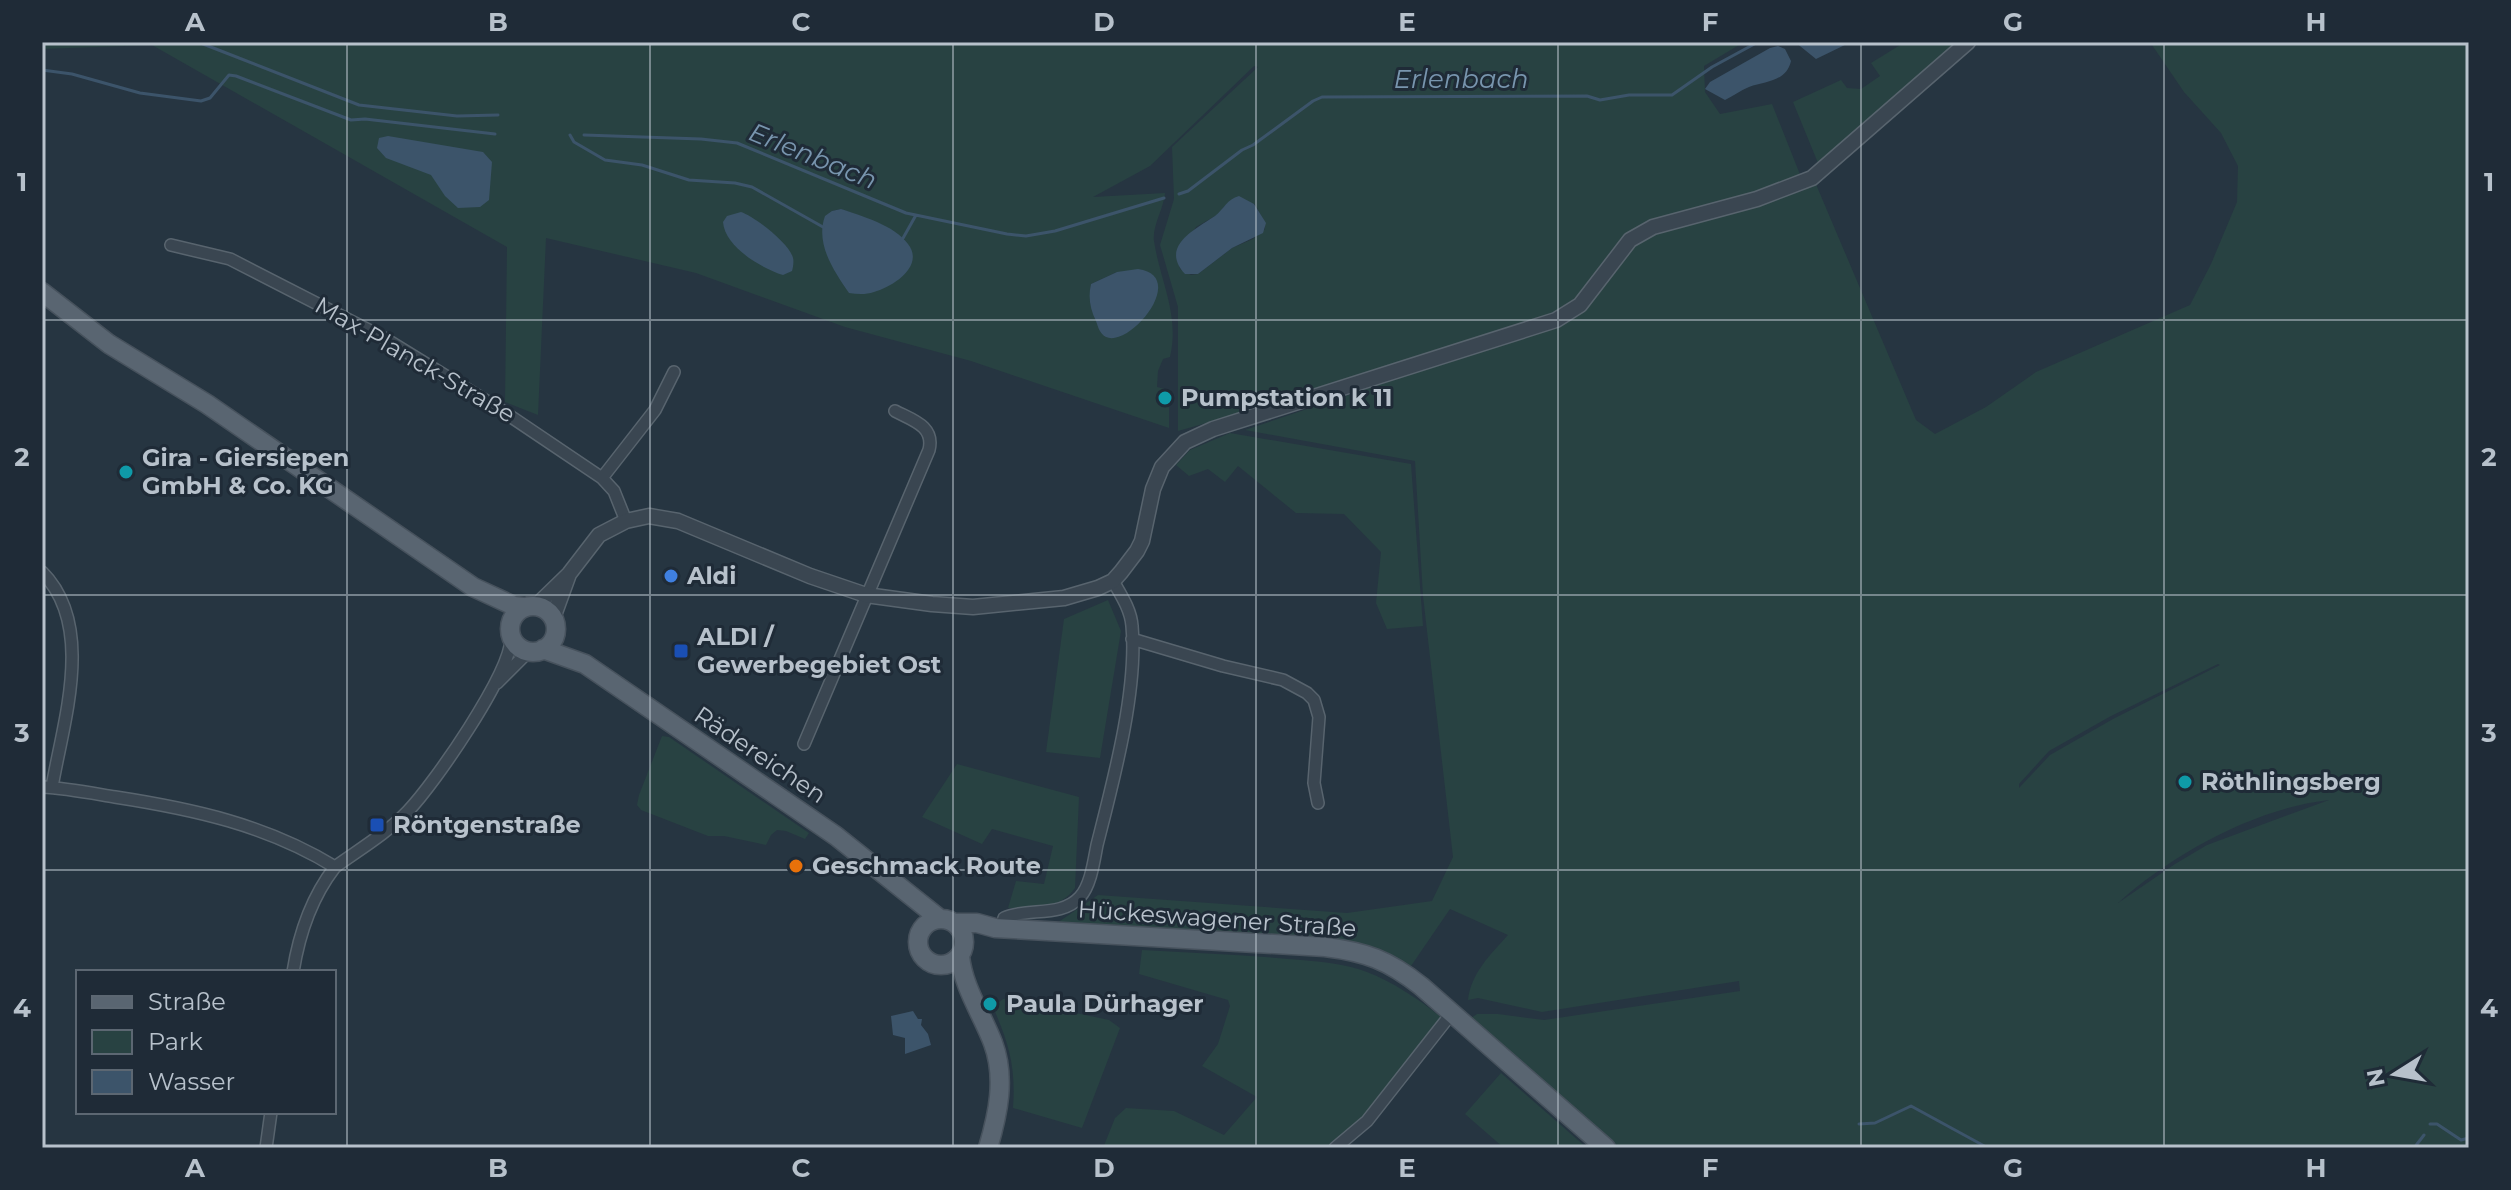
<svg xmlns="http://www.w3.org/2000/svg" width="2511" height="1190" font-family="Montserrat,sans-serif">
<rect width="100%" height="100%" fill="#263541"/>
<path fill="#284242" fill-rule="evenodd" d="M42 42H1744L1704 66 1705 92 1720 114 1772 104 1801 177 1632 232 1610 252 1580 298 1553 316 1291 399 1178 431V307L1160 245 1174 199 1172 147 1258 67 1254 66 1150 166 1093 197 1165 193C1164 208 1152 226 1154 241 1160 281 1180 315 1170 357L1163 359 1158 371 1157 387 1169 390V428L971 361 845 327 696 273 546 238 538 415 505 402 507 247 152 45 42 49ZM1255 204 1265 223V229L1253 239 1232 248 1198 274 1191 275 1180 269 1177 255 1196 227 1217 215 1226 205ZM841 209 870 220 905 240 832 211ZM1117 272 1101 333 1090 302 1091 284Z
M1905 42H1957L1818 163 1793 102 1841 80 1847 88 1861 89 1880 76 1871 63Z
M2150 42H2469V1148H1618L1471 1018 1477 1014H1498L1544 1020 1740 991 1739 981 1542 1012 1478 998 1468 1000C1471 973 1491 954 1508 935L1450 909 1411 966 1386 952 1349 941 1057 923 1098 895 1347 913 1432 901 1453 857 1423 596 1415 461 1245 430 1559 324 1636 243 1658 232 1732 213 1802 191 1815 182 1916 420 1935 434 1986 407 2036 372 2190 305 2211 264 2237 202 2238 166 2221 133 2184 92ZM2218 664 2220 665 2113 719 2050 755 2019 788V784L2049 751 2111 716ZM2329 800 2207 845 2175 864 2118 903C2172 854 2256 808 2329 800Z
M1230 433 1411 464 1423 626 1387 629 1376 603 1381 552 1344 514 1296 513 1238 466 1225 482 1208 469 1189 476 1176 465 1190 450Z
M1108 600 1121 631 1100 758 1046 752 1064 619Z
M662 736 669 737 809 833 805 839 786 831 777 830 771 835 766 845 724 836H708L641 810 637 805 639 795Z
M957 764 1079 797 1075 888C1060 910 1031 908 1008 908L1016 881 1044 884 1053 846 992 829 982 844 922 817Z
M1142 950C1195 953 1248 955 1301 960 1323 962 1346 964 1367 972 1393 982 1418 999 1440 1016L1439 1021 1367 1114 1329 1148H1103L1115 1118 1126 1108 1174 1111 1224 1135 1257 1097 1202 1066 1218 1044 1230 1006 1228 1000 1139 974Z
M1018 997 1043 1006 1109 1020 1120 1028 1082 1128 1013 1108C1016 1067 1009 1044 993 1007L1003 999Z
M1501 1073 1587 1148H1504L1465 1114Z"/>
<path fill="#3c546a" d="M1795 42H1851L1816 59Z
M1778 46 1785 49 1791 61C1786 82 1766 81 1749 87 1741 90 1733 96 1725 100L1705 89 1710 82 1770 48Z
M388 136 483 152 492 162 489 200 480 207 458 208 445 196 431 175 386 158 377 148 379 138Z
M1239 196 1254 204 1266 223 1263 233 1232 248 1198 274H1185C1159 246 1196 229 1215 216 1224 209 1227 199 1239 196Z
M841 209C862 216 894 225 908 244 925 266 893 287 874 292 865 295 857 294 849 293 834 271 815 244 825 216L832 211Z
M741 212C754 216 790 244 793 258 794 261 793 268 792 271L783 275C761 268 725 247 723 222L727 216Z
M1138 269C1189 276 1130 348 1106 337 1100 334 1098 327 1096 321 1090 309 1088 297 1091 284L1117 272Z
M913 1011 918 1019H922L921 1025 928 1034 931 1045 905 1054V1038L893 1035 891 1016Z"/>
<g fill="none" stroke-linecap="round" stroke-linejoin="round">
<path stroke="#3c546a" stroke-width="3" d="M198 42 359 105 457 116 498 115
M42 70 72 74 140 93 201 101 210 98 229 75 236 76 351 120 365 119 495 134
M570 135 574 142 605 160 642 165 689 180 735 183 752 187 823 227
M584 135 701 139 737 143 906 213 1007 234 1026 236 1055 231 1164 198
M1179 194 1188 191 1242 150 1253 145 1313 101 1322 97 1587 96 1600 100 1629 95H1672L1712 67 1758 42
M902 240 916 215
M1859 1124 1875 1123 1911 1106 1988 1148
M2430 1124H2437L2461 1140 2469 1138
M2414 1148 2424 1135"/>
<defs>
<path id="minor" d="M171 245 230 259 384 338 501 410 602 478 614 491 626 521
M602 478 655 410 674 372
M42 572C96 626 63 722 52 787
M1132 639 1223 666 1283 680 1307 693 1314 700 1319 717 1314 783 1318 803
M497 683 524 656 531 652
M804 744 929 450C935 426 912 420 895 411
M42 787C66 788 91 793 115 797 193 809 267 825 335 867
M1002 928 1004 918C1028 907 1061 918 1080 897 1091 885 1094 860 1097 845 1113 782 1138 690 1132 626 1131 610 1121 595 1113 581
M293 972C299 934 311 898 335 867 360 849 387 833 408 811 435 783 510 674 511 639
M266 1148 271 1112
M1335 1148 1367 1121 1451 1014"/>
<path id="tertiary" d="M536 606 569 574 599 535 626 521 649 516 678 521 810 576 866 595 932 604 973 607 1064 598 1098 588 1113 581 1121 572 1137 551 1142 541 1153 489 1162 467 1185 442 1213 429 1556 320 1580 305 1630 240 1653 227 1757 199 1812 178 1968 42
M553 618 569 574"/>
<path id="primary" d="M42 292 109 344 207 404 473 587 514 606 523 607
M510 629a23 23 0 1 1 46 0a23 23 0 1 1-46 0Z
M543 649 585 664 836 836 940 919
M918 942a23 23 0 1 1 46 0a23 23 0 1 1-46 0Z
M954 923H977L995 928 1325 947C1366 952 1388 960 1421 986L1606 1148
M960 956C963 987 982 1014 993 1043 1006 1078 998 1114 988 1148"/>
</defs>
<use href="#minor" stroke="#58646e" stroke-width="14"/>
<use href="#tertiary" stroke="#58646e" stroke-width="17"/>
<use href="#primary" stroke="#47525d" stroke-width="21"/>
<use href="#minor" stroke="#3a4651" stroke-width="11"/>
<use href="#tertiary" stroke="#3a4651" stroke-width="14"/>
<use href="#primary" stroke="#596571" stroke-width="18"/>
</g>
<path fill="none" stroke="#b7c1cb" stroke-width="2" stroke-opacity="0.55" d="M347 42V1148M650 42V1148M953 42V1148M1256 42V1148M1558 42V1148M1861 42V1148M2164 42V1148M42 320H2469M42 595H2469M42 870H2469"/>
<g fill="#0f9aa8" stroke="#1f2b37" stroke-width="3">
<circle cx="1165" cy="398" r="8"/>
<circle cx="126" cy="472" r="8"/>
<circle cx="2185" cy="782" r="8"/>
<circle cx="990" cy="1004" r="8"/>
</g>
<circle fill="#3f7fe0" stroke="#1f2b37" stroke-width="3" cx="671" cy="576" r="8"/>
<g fill="#1a4fb4" stroke="#1f2b37" stroke-width="3">
<rect x="673" y="643" width="16" height="16" rx="4"/>
<rect x="369" y="817" width="16" height="16" rx="4"/>
</g>
<circle fill="#e8710a" stroke="#1f2b37" stroke-width="3" cx="796" cy="866" r="8"/>
<g text-anchor="middle" stroke-width="6" stroke-linejoin="round" paint-order="stroke">
<g font-size="24" fill="#b7c1cb" stroke="#1f2b37">
<text transform="translate(415 360) rotate(30)" y="8">Max-Planck-Straße</text>
<text transform="translate(760 755) rotate(34)" y="8">Rädereichen</text>
<text transform="translate(1217 919) rotate(4)" y="8">Hückeswagener Straße</text>
</g>
<g font-size="24" font-weight="bold" fill="#b7c1cb" stroke="#1f2b37" text-anchor="start">
<text x="1181" y="406">Pumpstation k 11</text>
<text x="142" y="466">Gira - Giersiepen<tspan x="142" dy="28">GmbH &amp; Co. KG</tspan></text>
<text x="687" y="584">Aldi</text>
<text x="697" y="645">ALDI /<tspan x="697" dy="28">Gewerbegebiet Ost</tspan></text>
<text x="2201" y="790">Röthlingsberg</text>
<text x="393" y="833">Röntgenstraße</text>
<text x="812" y="874">Geschmack Route</text>
<text x="1006" y="1012">Paula Dürhager</text>
</g>
<g font-size="26" font-style="italic" fill="#7895ae" stroke="#1f2b37">
<text x="1461" y="88">Erlenbach</text>
<text transform="translate(813 156) rotate(22)" y="9">Erlenbach</text>
</g>
</g>
<rect width="2511" height="1190" fill="none" stroke="#1f2b37" stroke-width="88"/>
<rect x="76" y="970" width="260" height="144" fill="#1f2b37" stroke="#5c6772" stroke-width="2"/>
<rect x="92" y="996" width="40" height="12" fill="#596571" stroke="#5c6772" stroke-width="2"/>
<text x="148" y="1010" font-size="24" fill="#b7c1cb">Straße</text>
<rect x="92" y="1030" width="40" height="24" fill="#284242" stroke="#5c6772" stroke-width="2"/>
<text x="148" y="1050" font-size="24" fill="#b7c1cb">Park</text>
<rect x="92" y="1070" width="40" height="24" fill="#3c546a" stroke="#5c6772" stroke-width="2"/>
<text x="148" y="1090" font-size="24" fill="#b7c1cb">Wasser</text>
<g transform="translate(2395 1074) rotate(259)" stroke="#1f2b37" stroke-width="6" paint-order="stroke">
<path d="M0-6L14 30L0 20L-14 30Z" fill="#b7c1cb"/>
<text y="-12" font-size="22" font-weight="bold" text-anchor="middle" fill="#b7c1cb">N</text>
</g>
<rect x="44" y="44" width="2423" height="1102" fill="none" stroke="#b7c1cb" stroke-width="3"/>
<g font-size="26" text-anchor="middle" font-weight="bold" fill="#b7c1cb">
<text x="195" y="31">A</text>
<text x="498" y="31">B</text>
<text x="801" y="31">C</text>
<text x="1104" y="31">D</text>
<text x="1407" y="31">E</text>
<text x="1710" y="31">F</text>
<text x="2013" y="31">G</text>
<text x="2316" y="31">H</text>
<text x="22" y="191">1</text>
<text x="2489" y="191">1</text>
<text x="22" y="466">2</text>
<text x="2489" y="466">2</text>
<text x="22" y="742">3</text>
<text x="2489" y="742">3</text>
<text x="22" y="1017">4</text>
<text x="2489" y="1017">4</text>
<text x="195" y="1177">A</text>
<text x="498" y="1177">B</text>
<text x="801" y="1177">C</text>
<text x="1104" y="1177">D</text>
<text x="1407" y="1177">E</text>
<text x="1710" y="1177">F</text>
<text x="2013" y="1177">G</text>
<text x="2316" y="1177">H</text>
</g>
</svg>
